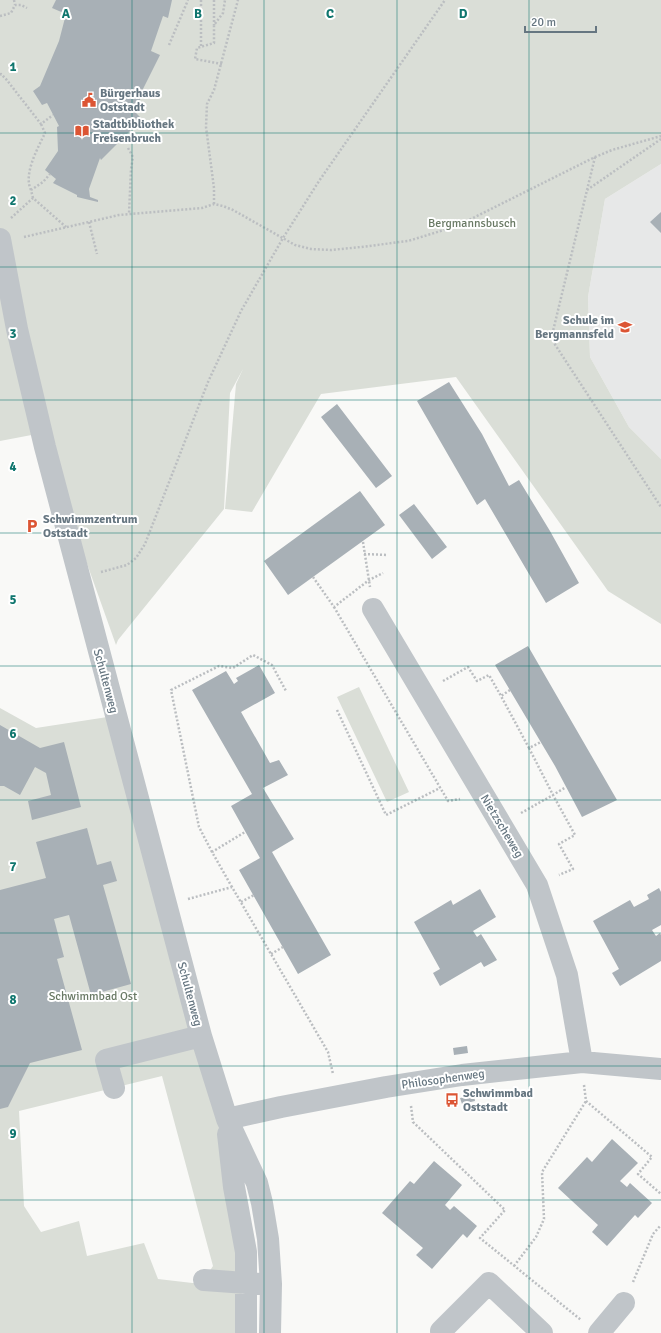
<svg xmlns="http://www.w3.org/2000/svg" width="661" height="1333" font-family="Signika,sans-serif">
<rect width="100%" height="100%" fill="#f9f9f7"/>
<path fill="#e7e8e8" d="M661 164V459L629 427 590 357 588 297 605 199Z"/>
<path fill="#daded7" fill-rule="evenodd" d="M0 0H661V164L605 199 588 297 590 357 629 427 661 459V624L608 591 456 377 321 394 252 512 225 509 236 384 243 369 230 393 224 509 118 640 116 645 45 446 42 433 0 441Z
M359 687 409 792 387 802 337 697Z
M0 708 36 728 114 716 227 1119 245 1333H0ZM162 1076 213 1266 201 1284 158 1279 144 1243 87 1256 79 1221 41 1232 24 1206 19 1111Z"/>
<path fill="#a8b0b6" d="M56 0H172L168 18 163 16 151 51 160 55 140 95 142 96 134 111 142 119 101 160 100 158 89 189 90 197 98 200V202L77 197V195L53 183 56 179 45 170 58 151 57 127 59 126 47 103 42 105 33 91 40 86 59 41 66 14 52 8Z
M661 212V233L650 222Z
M449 382 482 434 509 486 519 480 550 531 579 583 546 603 485 499 477 505 417 401Z
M337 404 392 476 376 488 321 417Z
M360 491 385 525 288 595 264 561Z
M414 504 447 547 432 559 399 515Z
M528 646 617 800 582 817 555 766 495 665Z
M259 665 275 693 241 712 270 763 279 760 288 775 263 788 294 839 272 852 331 955 298 974 239 870 260 858 231 806 252 794 192 690 226 671 234 684 238 681 236 678Z
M0 725 40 748 64 742 81 807 32 820 28 801 51 795 46 773 35 767 20 795 4 786H0Z
M87 828 97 865 111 861 117 881 103 885 131 984 91 995 69 915 54 919 64 957 57 959 82 1050 30 1063 8 1107 0 1109V890L46 878 36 842Z
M659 888 661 892V925L652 930 656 936 660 933 661 935V961L620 986 612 973 619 969 593 921 630 900 634 907 649 899 647 895Z
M480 889 496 917 473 931 477 937 481 934 497 960 484 967 481 962 440 986 433 973 440 969 414 922 451 900 453 905Z
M467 1046 468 1053 454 1055 453 1048Z
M474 1095 475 1101 462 1104 460 1098Z
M612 1139 638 1163 620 1181 627 1187 630 1183 652 1203 638 1218 635 1215 607 1246 592 1232 598 1225 558 1188 587 1157 592 1162Z
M434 1161 462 1185 445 1205 450 1210 454 1206 477 1226 467 1238 463 1234 432 1269 416 1255 423 1248 382 1213 410 1181 414 1184Z"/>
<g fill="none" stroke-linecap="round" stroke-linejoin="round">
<path stroke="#bbbec1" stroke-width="2.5" stroke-dasharray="2 2" stroke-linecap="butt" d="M14 0 15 5
M201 0V47
M214 0V25
M0 16 11 13 15 5H21L27 8
M169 45 188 0
M222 64 195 59 197 48 214 43V25L223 13 225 0
M0 75 1 74 6 79 41 124 53 115
M128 148 133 157 131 169 129 214
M595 157 553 331 554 343 661 507
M31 190C23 174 38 148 45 133L41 124
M587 190 661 139
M33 198 31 190 43 182 50 174
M214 204V188L206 127 207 104 214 90 238 0
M11 218 33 198 66 227
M89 222 97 254
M24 237 119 215 202 208 214 204 223 206 233 210 295 245 311 249 331 250 361 247 408 241 457 226 595 157 612 150 661 136
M363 542 370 587
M364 554 388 555
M101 572 127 565 136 558 145 544 208 382 241 311 283 238 319 181 445 0
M313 577 334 607 369 580 383 573
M334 607 448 801 460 799
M443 681 468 667 477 681 489 675 501 696
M510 690 501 696 529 748 541 742
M337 710 386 815 440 788
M529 748 553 795 566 787
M521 813 553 795 575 835 559 844 573 869 559 875
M212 852 199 827 171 690 219 666 233 668 253 655 272 665 286 691
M232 887 212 852 245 832
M188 899 232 887 328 1052 333 1074
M241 902 254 895
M271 954 283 947
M584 1085 586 1101 652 1157 638 1174 661 1194
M411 1106 413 1122 505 1210 480 1238 581 1320
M514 1266 536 1237 544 1219 542 1172 586 1101
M633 1282 653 1234 661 1225"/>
<path stroke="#c0c5c9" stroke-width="22" d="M0 239 17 329 45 447 201 1036 227 1119 257 1183 262 1203 268 1239 271 1284 270 1333
M373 609 537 885 567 975 582 1062
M114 1088 106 1060 201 1036
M227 1119 281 1107 386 1087 462 1075 582 1062 661 1069
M228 1134 234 1187 246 1252V1333
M204 1280 260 1284
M443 1333 441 1331 489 1283 542 1333
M599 1333 624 1303"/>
</g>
<path fill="none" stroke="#0f766e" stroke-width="1" stroke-opacity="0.55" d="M132 0V1333M264 0V1333M397 0V1333M529 0V1333M0 133H661M0 267H661M0 400H661M0 533H661M0 666H661M0 800H661M0 933H661M0 1066H661M0 1200H661"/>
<defs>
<symbol id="civic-bare" viewBox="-9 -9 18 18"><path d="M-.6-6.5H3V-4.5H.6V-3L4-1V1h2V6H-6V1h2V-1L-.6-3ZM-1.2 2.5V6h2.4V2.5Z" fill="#dc5534" stroke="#fff" stroke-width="2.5" paint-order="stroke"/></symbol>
<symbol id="library-bare" viewBox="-9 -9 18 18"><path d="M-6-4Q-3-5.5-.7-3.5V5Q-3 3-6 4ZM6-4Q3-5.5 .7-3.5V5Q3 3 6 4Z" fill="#dc5534" stroke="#fff" stroke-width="2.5" paint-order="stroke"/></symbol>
<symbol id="school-bare" viewBox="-9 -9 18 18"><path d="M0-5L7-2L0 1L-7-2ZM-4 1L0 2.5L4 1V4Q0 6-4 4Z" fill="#dc5534" stroke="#fff" stroke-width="2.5" paint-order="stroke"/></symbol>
<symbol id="parking-bare" viewBox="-9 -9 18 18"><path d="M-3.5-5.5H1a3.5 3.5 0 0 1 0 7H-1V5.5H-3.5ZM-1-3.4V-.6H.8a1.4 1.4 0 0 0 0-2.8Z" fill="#dc5534" stroke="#fff" stroke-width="2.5" paint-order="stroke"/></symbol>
<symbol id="bus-bare" viewBox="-9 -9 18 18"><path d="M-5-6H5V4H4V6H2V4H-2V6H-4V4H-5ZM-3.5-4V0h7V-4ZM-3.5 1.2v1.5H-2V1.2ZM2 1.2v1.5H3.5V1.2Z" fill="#dc5534" stroke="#fff" stroke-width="2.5" paint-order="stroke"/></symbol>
</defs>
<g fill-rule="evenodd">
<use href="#civic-bare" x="79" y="90" width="20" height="20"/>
<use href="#library-bare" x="72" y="121" width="20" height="20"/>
<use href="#school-bare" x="615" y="317" width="20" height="20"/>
<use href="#parking-bare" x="22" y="516" width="20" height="20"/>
<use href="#bus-bare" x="442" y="1090" width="20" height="20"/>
</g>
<g text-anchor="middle" stroke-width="4" stroke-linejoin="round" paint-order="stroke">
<g font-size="12" font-weight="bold" fill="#667681" stroke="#fff" text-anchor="start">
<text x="100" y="97">Bürgerhaus<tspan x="100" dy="14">Oststadt</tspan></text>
<text x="93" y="128">Stadtbibliothek<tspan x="93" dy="14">Freisenbruch</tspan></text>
<text x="614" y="324" text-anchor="end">Schule im<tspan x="614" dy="14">Bergmannsfeld</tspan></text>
<text x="43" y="523">Schwimmzentrum<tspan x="43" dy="14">Oststadt</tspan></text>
<text x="463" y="1097">Schwimmbad<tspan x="463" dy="14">Oststadt</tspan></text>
</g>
<g font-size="12" fill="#697964" stroke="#fff">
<text x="472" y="227">Bergmannsbusch</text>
<text x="93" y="1000">Schwimmbad Ost</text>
</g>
<g font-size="12" fill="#667681" stroke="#fff">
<text transform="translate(106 681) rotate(75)" y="4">Schultenweg</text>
<text transform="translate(502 826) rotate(59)" y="4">Nietzscheweg</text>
<text transform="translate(190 994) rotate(75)" y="4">Schultenweg</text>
<text transform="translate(443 1079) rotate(-8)" y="4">Philosophenweg</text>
</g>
</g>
<g font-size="13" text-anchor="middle" font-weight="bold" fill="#0f766e" stroke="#fff" stroke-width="4" stroke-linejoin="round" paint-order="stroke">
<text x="66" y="18">A</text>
<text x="198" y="18">B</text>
<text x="330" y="18">C</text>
<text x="463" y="18">D</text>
<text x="13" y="71">1</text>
<text x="13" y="205">2</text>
<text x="13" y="338">3</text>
<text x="13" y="471">4</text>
<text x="13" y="604">5</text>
<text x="13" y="738">6</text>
<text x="13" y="871">7</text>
<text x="13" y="1004">8</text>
<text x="13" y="1138">9</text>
</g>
<path d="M525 26v6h71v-6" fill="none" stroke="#667681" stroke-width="2"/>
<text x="531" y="26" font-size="12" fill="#667681" stroke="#ffffff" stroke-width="3" paint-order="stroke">20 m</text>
</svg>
